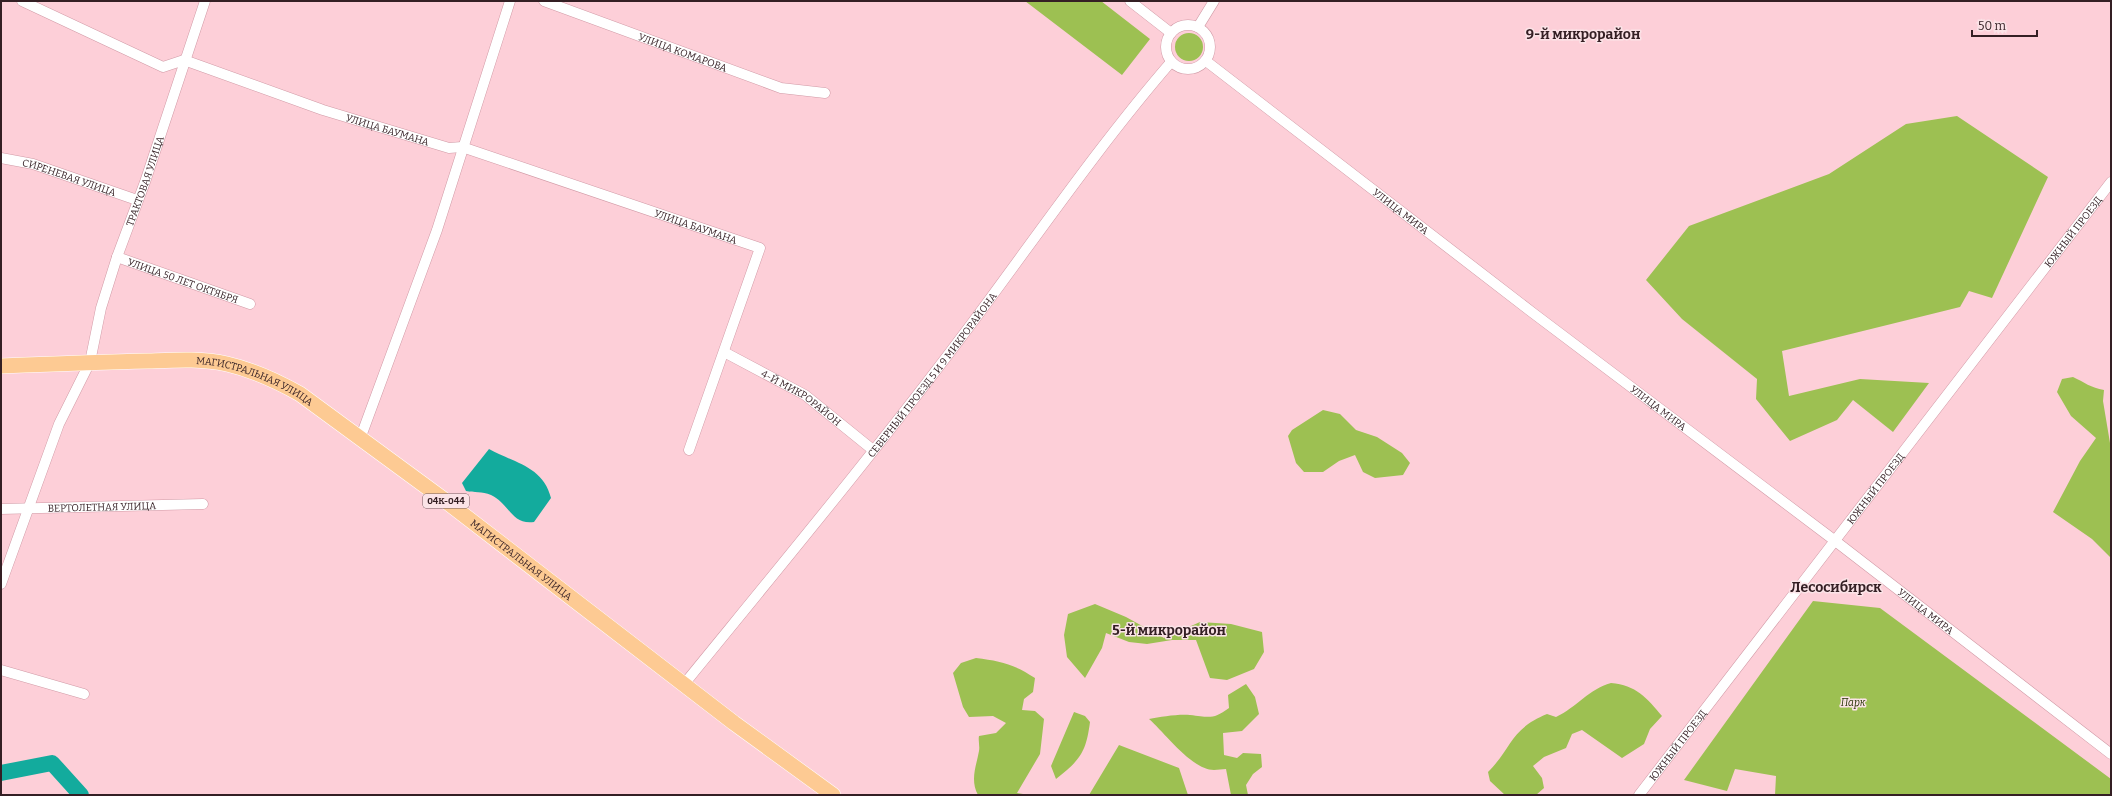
<svg xmlns="http://www.w3.org/2000/svg" width="2112" height="796" font-family="Bitter,serif">
<rect width="100%" height="100%" fill="#fdcfd8"/>
<path fill="#9dc052" d="M1025 1H1101L1150 39 1122 75Z
M1175 47a14 14 0 1 1 28 0a14 14 0 1 1-28 0Z
M1957 116 2048 177 1992 298 1969 291 1960 307 1782 351 1789 396 1860 379 1929 383 1893 432 1853 400 1837 420 1790 441 1756 399 1757 379 1682 319 1646 280 1689 226 1829 174 1906 124Z
M2073 377C2084 382 2091 388 2104 390L2103 401 2111 449V558L2092 539 2053 512 2080 461 2096 438 2071 416 2057 392 2062 379Z
M1323 410 1340 414 1356 430 1377 437 1402 453 1410 463 1403 475 1375 478 1363 472 1355 455 1339 461 1323 472H1304L1296 463 1288 436 1292 430Z
M1813 601 1880 608 2111 779V795H1775L1776 776 1735 769 1727 791 1684 780Z
M1095 604 1126 617 1164 638 1200 622 1231 624 1262 632 1264 652 1254 669 1227 680 1210 678 1196 640H1172L1147 644 1129 642 1106 633 1102 648 1085 678 1067 657 1064 635 1068 614Z
M976 658C1000 661 1014 664 1035 678L1033 692 1024 699 1022 710 1035 711 1044 719 1040 754 1017 793 1029 795H978C970 780 976 767 979 751 980 746 978 741 979 736L996 733 1006 723 993 716 969 717 963 707 953 673 961 663Z
M1611 683C1636 685 1647 698 1662 716L1650 729 1644 744 1622 758 1582 730 1572 734 1566 748 1544 757 1533 766 1542 778 1544 788 1536 795H1505L1490 781 1488 772C1512 748 1510 729 1547 714L1556 717C1577 707 1589 689 1611 683Z
M1246 684 1255 697 1259 714 1242 731 1223 733 1224 755 1237 758 1243 753 1261 754 1262 767 1253 774 1246 785 1248 795H1231L1226 769C1222 769 1218 770 1214 770 1192 770 1165 733 1149 719 1161 717 1177 714 1190 715 1209 717 1213 720 1229 708L1228 695Z
M1074 712 1085 716 1090 722C1086 753 1080 760 1056 779L1051 766Z
M1119 745 1179 768 1188 795H1089Z"/>
<path fill="#13ab9d" d="M489 449C514 463 543 466 551 498L534 522C511 525 510 504 491 495 482 491 474 493 466 491L462 483Z"/>
<g fill="none" stroke-linecap="round" stroke-linejoin="round">
<path stroke="#13ab9d" stroke-width="16" d="M1 773 52 763 81 795"/>
<defs>
<g id="street">
<path id="s1" d="M22 1 163 67 184 60 323 110 449 148 462 147 760 248 689 450"/>
<path id="s2" d="M544 1 781 88 825 93"/>
<path d="M1130 1 1171 33"/>
<circle cx="1188" cy="47" r="22"/>
<path d="M1198 27 1214 1"/>
<path id="s3" d="M1206 61 1533 313 1834 540 2111 754"/>
<path id="s4" d="M1 158 33 164 137 200"/>
<path id="s5" d="M117 257 250 304"/>
<path id="s6" d="M724 352 805 395 873 450"/>
<path d="M360 439 437 230 510 1"/>
<path id="s7" d="M1 509 203 504"/>
<path id="s8" d="M1 584 59 424 90 362 101 308 117 257 145 182 205 1"/>
<path d="M1 670 84 694"/>
<path id="s9" d="M685 683C782 564 880 446 972 323 1037 236 1100 144 1171 62"/>
<path id="s10" d="M1639 795 2111 182"/>
</g>
<g id="primary">
<path id="s11" d="M1 366C50 364 99 362 148 361 174 360 201 358 227 364 253 370 277 381 300 394L443 499 734 723 833 795"/>
</g>
</defs>
<use href="#street" stroke="#d19aa6" stroke-width="11"/>
<use href="#primary" stroke="#fff" stroke-width="16"/>
<use href="#street" stroke="#fff" stroke-width="10"/>
<use href="#primary" stroke="#fdca93" stroke-width="15"/>
</g>
<g text-anchor="middle" stroke-width="3" stroke-linejoin="round" paint-order="stroke">
<rect fill="#fbe3e7" stroke="#705a5e" stroke-width="1" x="423" y="494" width="46" height="14" rx="3"/>
<g font-size="9" font-weight="bold" fill="#341f24">
<text x="446" y="504">04К-044</text>
</g>
<g font-size="10" fill="#341f24" stroke="#fbe3e7">
<text dy="4" stroke="none"><textPath href="#s2" startOffset="148">УЛИЦА КОМАРОВА</textPath></text>
<text dy="4" stroke="none"><textPath href="#s1" startOffset="393">УЛИЦА БАУМАНА</textPath></text>
<text dy="4" stroke="none"><textPath href="#s4" startOffset="71">СИРЕНЕВАЯ УЛИЦА</textPath></text>
<text dy="4" stroke="none"><textPath href="#s8" startOffset="429">ТРАКТОВАЯ УЛИЦА</textPath></text>
<text dy="4" stroke="none"><textPath href="#s3" startOffset="246">УЛИЦА МИРА</textPath></text>
<text dy="4" stroke="none"><textPath href="#s1" startOffset="717">УЛИЦА БАУМАНА</textPath></text>
<text dy="4" stroke="none"><textPath href="#s10" startOffset="711">ЮЖНЫЙ ПРОЕЗД</textPath></text>
<text dy="4" stroke="none"><textPath href="#s5" startOffset="70">УЛИЦА 50 ЛЕТ ОКТЯБРЯ</textPath></text>
<text dy="4" stroke="none"><textPath href="#s9" startOffset="395">СЕВЕРНЫЙ ПРОЕЗД 5 И 9 МИКРОРАЙОНА</textPath></text>
<text dy="4" stroke="none"><textPath href="#s11" startOffset="258">МАГИСТРАЛЬНАЯ УЛИЦА</textPath></text>
<text dy="4" stroke="none"><textPath href="#s6" startOffset="90">4-Й МИКРОРАЙОН</textPath></text>
<text dy="4" stroke="none"><textPath href="#s3" startOffset="570">УЛИЦА МИРА</textPath></text>
<text dy="4" stroke="none"><textPath href="#s10" startOffset="387">ЮЖНЫЙ ПРОЕЗД</textPath></text>
<text dy="4" stroke="none"><textPath href="#s7" startOffset="101">ВЕРТОЛЕТНАЯ УЛИЦА</textPath></text>
<text dy="4" stroke="none"><textPath href="#s11" startOffset="582">МАГИСТРАЛЬНАЯ УЛИЦА</textPath></text>
<text dy="4" stroke="none"><textPath href="#s3" startOffset="906">УЛИЦА МИРА</textPath></text>
<text dy="4" stroke="none"><textPath href="#s10" startOffset="63">ЮЖНЫЙ ПРОЕЗД</textPath></text>
</g>
<g font-size="10" font-style="italic" fill="#233001" stroke="#fbe3e7">
<text x="1853" y="706">Парк</text>
</g>
<g font-size="14" font-weight="bold" fill="#341f24" stroke="#fbe3e7">
<text x="1583" y="39">9-й микрорайон</text>
<text x="1836" y="592">Лесосибирск</text>
<text x="1169" y="635">5-й микрорайон</text>
</g>
</g>
<rect width="2112" height="796" fill="none" stroke="#341f24" stroke-width="4"/>
<path d="M1972 30v6h65v-6" fill="none" stroke="#341f24" stroke-width="2"/>
<text x="1978" y="30" font-size="12" fill="#341f24" stroke="#fbe3e7" stroke-width="3" paint-order="stroke">50 m</text>
</svg>
